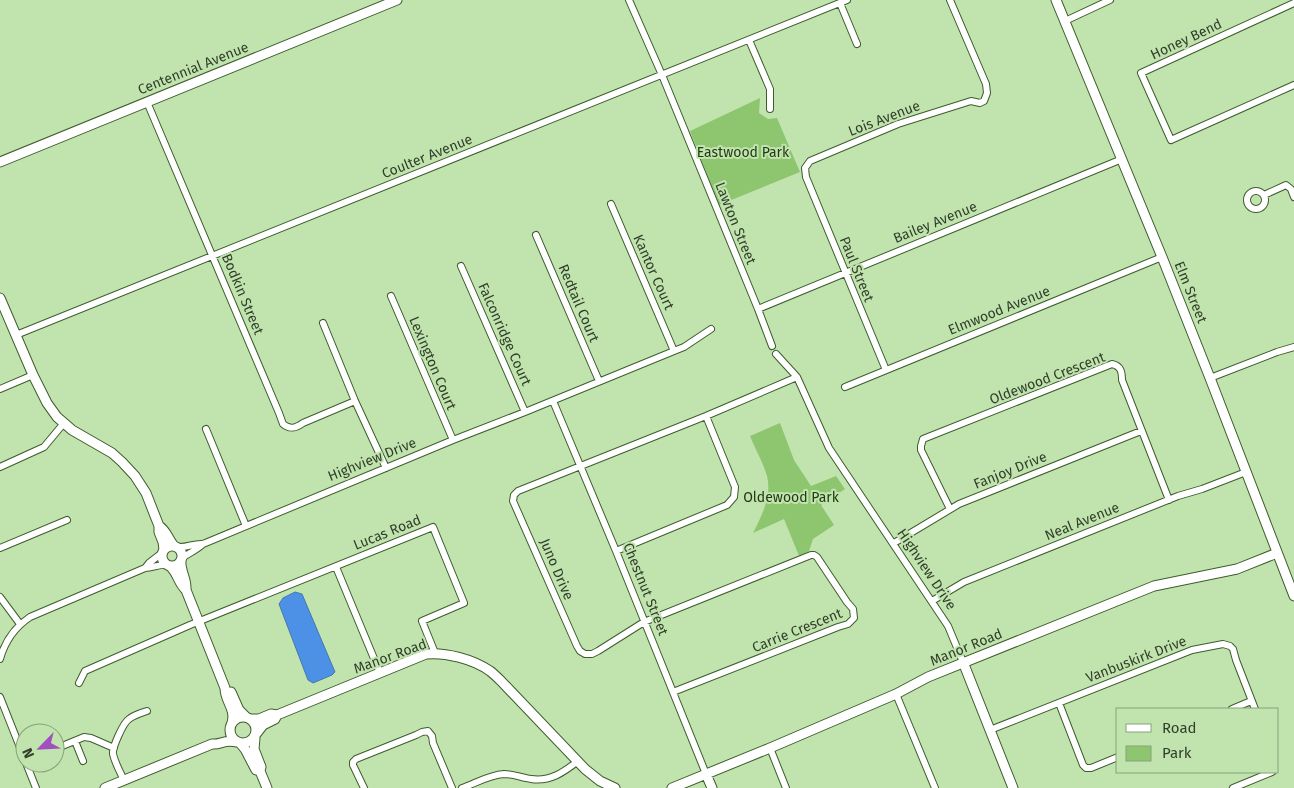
<svg xmlns="http://www.w3.org/2000/svg" width="1294" height="788" font-family="'Fira Sans',sans-serif">
<rect width="100%" height="100%" fill="#c1e4af"/>
<path fill="#8ec670" d="M760 98 759 113 768 119 777 118 800 172 719 205 690 131Z
M780 423 794 460 811 486 836 476 845 489 821 505 834 525 813 539 809 551 799 556 784 519 753 533C762 515 772 496 767 476 763 462 755 449 750 436Z"/>
<path fill="#4d91e6" stroke="#4578ae" d="M295 592 302 594 335 672 332 675 313 683 308 680 279 604 283 598Z"/>
<g fill="none" stroke-linecap="round" stroke-linejoin="round">
<defs>
<path id="street" d="M629 0 662 75 758 309 772 346
M840 3 857 44
M1294 3 1141 73 1171 140 1294 85
M1065 21 1110 0
M749 40 770 89V109
M147 102 279 413 283 424C290 430 296 428 303 423L355 401
M1247 200a9 9 0 1 1 18 0a9 9 0 1 1-18 0Z
M1264 195 1286 185 1291 189 1294 197
M611 204 674 351
M536 235 599 381
M461 266 525 412
M391 296 453 440
M758 309 1122 159
M323 323 355 401 386 468
M16 335 847 0
M776 354 797 377
M886 370 806 177 805 168 810 161 898 124 971 101 980 103 984 101 987 93 986 84 950 0
M1210 378 1277 352 1294 347
M845 387 1162 257
M0 389 33 375
M553 401 616 551 706 774
M206 429 246 526
M0 467 44 447 64 423
M950 509 921 450V446L923 439 1112 364C1121 366 1122 372 1122 380L1169 500
M894 543 959 504 1141 431
M178 547C187 548 194 543 203 544L453 440 525 412 674 351 684 347 711 329
M0 548 67 520
M616 551 727 505 734 497 735 487 706 416
M182 558C189 553 197 550 203 544
M336 567 380 673
M145 568 149 563 162 553
M0 597 20 624
M932 601 964 582 1178 496 1202 489 1246 472
M0 659C5 641 15 627 30 617L145 568C153 568 159 564 167 565
M79 683 85 671 190 625 433 527 464 603 422 621 435 653
M673 692 838 627 848 624 854 618 853 609 847 602 817 557 814 555H811L644 622 598 651 592 654H585L580 651 577 646 513 501 514 495 518 491 706 416 797 377 829 448 948 626 963 662
M896 694 935 788
M0 697 25 760
M1059 703 1083 765 1086 768H1091L1118 757
M1232 709 1251 701
M990 730 1192 650 1223 644 1230 646 1233 649 1236 660 1255 709
M75 741 83 761
M770 748 786 788
M55 749 84 737 91 738 114 748
M26 763 36 788
M124 780C120 772 115 763 113 754 112 748 123 723 129 719 134 715 141 713 147 711
M364 788 353 765V762L356 759 416 735 422 732 428 731 432 736 433 743 452 788
M462 788C476 783 489 775 504 774 514 774 522 778 531 779 550 782 564 772 578 761
M1233 788 1272 772"/>
<path id="secondary" d="M1056 0 1162 257 1210 378 1294 596
M0 162 397 0
M0 298 33 375 47 403 57 417 64 423 72 430 112 453 122 462 135 476 146 493 159 526V532L163 542 164 550
M159 526C167 531 168 539 174 546
M162 556a10 10 0 1 1 20 0a10 10 0 1 1-20 0Z
M181 561C180 571 187 579 186 590
M170 566C178 573 178 583 186 590L225 688C225 702 236 708 232 723
M963 662 1013 788
M231 692 239 710 246 717
M230 730a13 13 0 1 1 26 0a13 13 0 1 1-26 0Z
M250 719H259L271 714 277 715 426 654C445 652 473 659 490 671 494 674 498 678 501 681L585 769 600 781 615 788
M256 734 263 725 275 719 277 715
M255 738 254 749 261 767 260 771 267 788
M240 743 245 749 256 770 260 771
M706 774 712 788
M105 788 212 744C221 745 224 739 236 742
M672 788 770 748 896 694 928 677 1154 586 1237 569 1277 553"/>
</defs>
<use href="#street" stroke="#3e5c2d" stroke-width="8"/>
<use href="#secondary" stroke="#3e5c2d" stroke-width="11"/>
<use href="#street" stroke="#fff" stroke-width="6"/>
<use href="#secondary" stroke="#fff" stroke-width="9"/>
</g>
<g text-anchor="middle" stroke-width="4" stroke-linejoin="round" paint-order="stroke">
<g font-size="14" fill="#313f2a" stroke="#c1e4af">
<text transform="translate(1186 39) rotate(-25)" y="5">Honey Bend</text>
<text transform="translate(193 68) rotate(-22)" y="5">Centennial Avenue</text>
<text transform="translate(884 118) rotate(-21)" y="5">Lois Avenue</text>
<text transform="translate(427 156) rotate(-22)" y="5">Coulter Avenue</text>
<text transform="translate(935 222) rotate(-22)" y="5">Bailey Avenue</text>
<text transform="translate(736 223) rotate(68)" y="5">Lawton Street</text>
<text transform="translate(857 269) rotate(68)" y="5">Paul Street</text>
<text transform="translate(654 272) rotate(66)" y="5">Kantor Court</text>
<text transform="translate(1191 292) rotate(68)" y="5">Elm Street</text>
<text transform="translate(243 294) rotate(67)" y="5">Bodkin Street</text>
<text transform="translate(579 303) rotate(67)" y="5">Redtail Court</text>
<text transform="translate(999 310) rotate(-22)" y="5">Elmwood Avenue</text>
<text transform="translate(505 334) rotate(66)" y="5">Falconridge Court</text>
<text transform="translate(433 363) rotate(67)" y="5">Lexington Court</text>
<text transform="translate(1047 378) rotate(-21)" y="5">Oldewood Crescent</text>
<text transform="translate(372 459) rotate(-22)" y="5">Highview Drive</text>
<text transform="translate(1010 470) rotate(-22)" y="5">Fanjoy Drive</text>
<text transform="translate(1082 521) rotate(-22)" y="5">Neal Avenue</text>
<text transform="translate(387 532) rotate(-22)" y="5">Lucas Road</text>
<text transform="translate(557 569) rotate(67)" y="5">Juno Drive</text>
<text transform="translate(927 569) rotate(56)" y="5">Highview Drive</text>
<text transform="translate(646 589) rotate(68)" y="5">Chestnut Street</text>
<text transform="translate(797 630) rotate(-22)" y="5">Carrie Crescent</text>
<text transform="translate(966 647) rotate(-22)" y="5">Manor Road</text>
<text transform="translate(390 656) rotate(-20)" y="5">Manor Road</text>
<text transform="translate(1136 659) rotate(-21)" y="5">Vanbuskirk Drive</text>
</g>
<g font-size="14" fill="#233b14" stroke="#c1e4af">
<text x="743" y="157">Eastwood Park</text>
<text x="791" y="502">Oldewood Park</text>
</g>
</g>
<rect x="1116" y="708" width="162" height="65" fill="#c1e4af" stroke="#87a27a"/>
<rect x="1126" y="724" width="25" height="8" fill="#ffffff" stroke="#87a27a"/>
<text x="1162" y="733" font-size="15" fill="#313f2a">Road</text>
<rect x="1126" y="746" width="25" height="15" fill="#8ec670" stroke="#87a27a"/>
<text x="1162" y="758" font-size="15" fill="#313f2a">Park</text>
<g transform="translate(40 748) rotate(246)"><circle r="24" fill="#c1e4af" stroke="#87a27a"/>
<path d="M0-4L9 19L0 12L-9 19Z" fill="#a050c0"/>
<text y="-8" font-size="14" font-weight="bold" text-anchor="middle" fill="#313f2a">N</text>
</g>
</svg>
